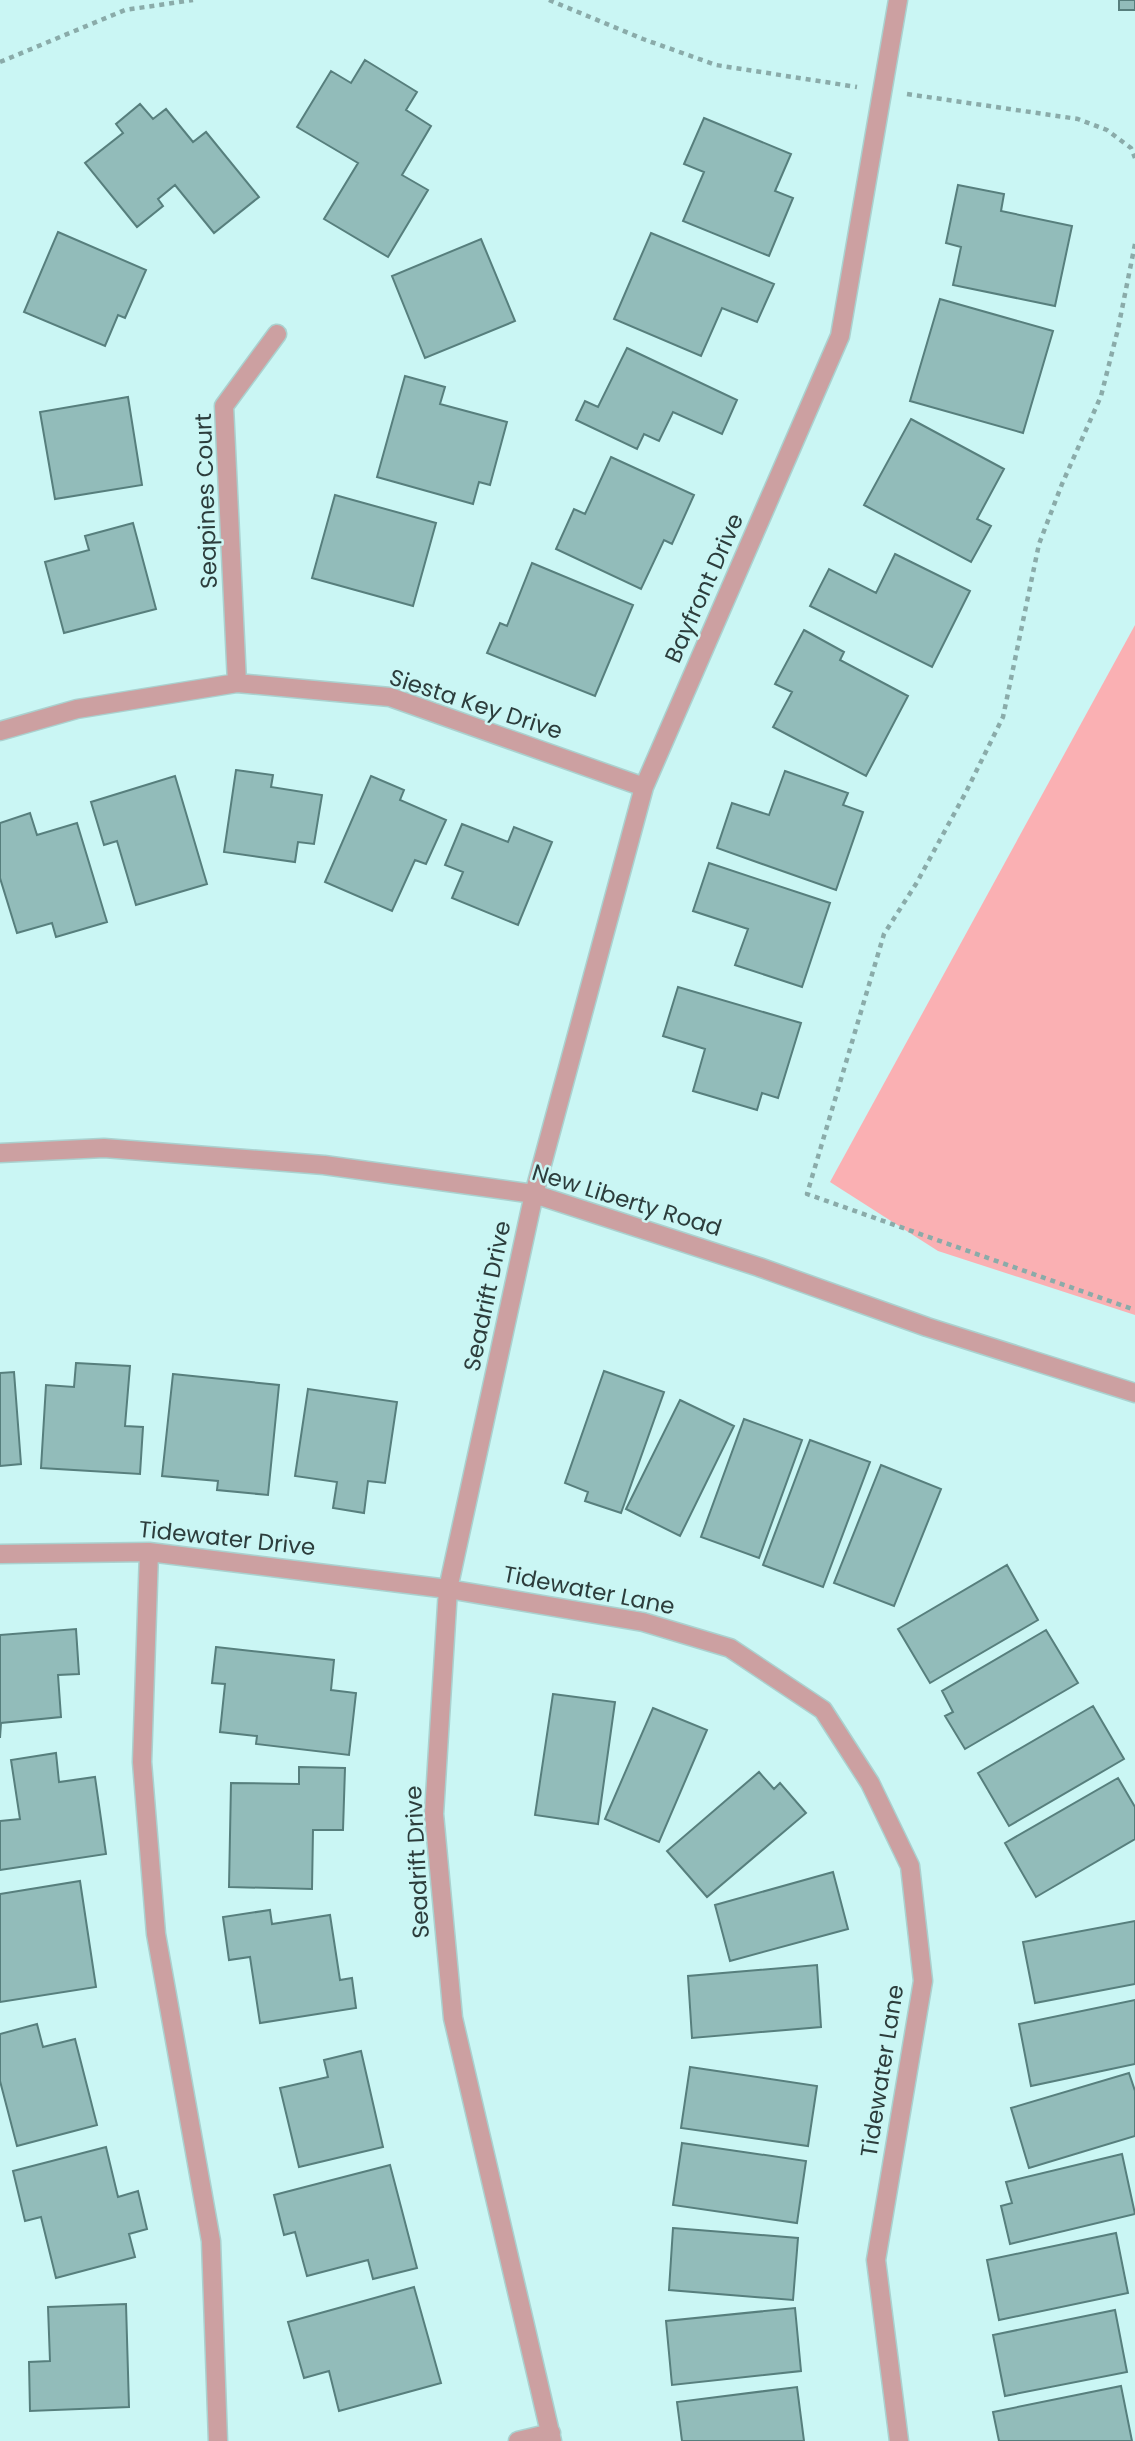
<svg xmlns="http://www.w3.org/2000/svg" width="1135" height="2441" font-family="Poppins,sans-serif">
<rect width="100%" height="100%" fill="#caf6f4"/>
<path fill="#fab0b3" d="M1135 625V1315L938 1251 830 1182Z"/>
<path fill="#92bcba" stroke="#577f7d" stroke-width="2" d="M1119 0H1135V10H1119Z
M365 60 417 92 406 110 431 126 402 175 428 190 388 257 324 219 358 163 297 127 331 71 351 83Z
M140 104 153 119 166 109 193 142 206 132 259 197 214 233 175 185 158 199 163 206 137 227 85 163 123 133 116 124Z
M704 118 791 154 775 191 793 198 769 256 683 221 704 172 684 164Z
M958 185 1004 194 1001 211 1072 226 1055 306 953 285 961 247 946 243Z
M58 232 146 270 125 318 118 315 105 346 24 312Z
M651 233 774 284 757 322 722 308 701 356 614 319Z
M481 239 515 321 425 358 392 276Z
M940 299 1053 331 1023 433 910 401Z
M627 348 737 400 722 434 673 412 659 441 644 434 637 449 576 420 585 401 598 407Z
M405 376 445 387 440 404 507 422 490 485 479 482 473 504 377 477Z
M128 397 142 485 55 499 40 412Z
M911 419 1004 469 977 519 991 526 971 562 864 505Z
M611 457 694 495 672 544 664 540 641 589 556 549 574 509 585 514Z
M335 495 436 523 413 606 312 578Z
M133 523 156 609 64 633 45 562 89 550 85 536Z
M895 554 970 591 932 667 810 606 829 569 876 593Z
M532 563 633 605 595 696 487 653 500 623 507 626Z
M804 630 844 652 840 660 908 696 866 776 773 727 792 692 775 684Z
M236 770 273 775 271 787 322 795 314 844 298 842 295 862 224 852Z
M785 771 848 793 843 805 863 812 836 890 717 848 732 803 769 815Z
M175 776 207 884 136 905 117 841 104 845 91 802Z
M371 776 404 790 400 800 446 820 426 864 415 860 392 911 325 882Z
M30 813 37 835 77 823 107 922 56 937 52 923 17 933 0 878V823Z
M462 824 508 842 514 827 552 842 518 925 452 898 463 872 445 865Z
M709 863 830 903 802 987 735 965 748 929 693 911Z
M678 987 801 1023 778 1098 762 1093 757 1110 693 1091 705 1049 663 1036Z
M76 1363 130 1366 125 1426 143 1427 140 1474 41 1468 46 1385 74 1387Z
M604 1371 664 1392 621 1513 585 1501 588 1492 565 1483Z
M14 1372 21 1464 0 1466V1373Z
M173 1374 279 1385 268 1495 217 1490 218 1481 162 1476Z
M308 1389 397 1402 385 1483 368 1481 364 1513 333 1508 337 1482 295 1476Z
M680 1400 734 1426 680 1536 626 1509Z
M744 1419 802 1440 759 1558 701 1537Z
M810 1440 870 1462 823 1587 763 1565Z
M881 1465 941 1489 894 1606 834 1583Z
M1007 1565 1038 1620 930 1683 898 1629Z
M76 1629 79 1674 58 1675 61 1717 1 1723 0 1738V1635Z
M1046 1630 1078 1683 965 1749 945 1716 953 1712 942 1691Z
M216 1647 334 1660 331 1690 356 1693 349 1755 256 1744 257 1736 220 1732 225 1684 212 1683Z
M553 1694 615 1702 598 1824 535 1815Z
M1093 1706 1124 1759 1009 1826 978 1773Z
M653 1708 707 1730 659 1842 605 1819Z
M56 1753 59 1782 95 1777 106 1854 0 1870V1821L20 1819 11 1760Z
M299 1767 345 1768 343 1830H313L312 1889 229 1887 231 1783 299 1784Z
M759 1772 774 1789 780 1783 806 1813 707 1897 667 1851Z
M1118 1778 1135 1807V1839L1036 1897 1005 1843Z
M833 1872 848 1929 730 1961 715 1905Z
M80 1881 96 1987 0 2002V1894Z
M270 1910 272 1924 330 1915 340 1980 352 1978 356 2008 260 2023 250 1957 229 1960 223 1917Z
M1135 1921V1984L1035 2003 1023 1942Z
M817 1965 821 2027 692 2038 688 1976Z
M1135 2000V2064L1031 2086 1019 2024Z
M37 2024 43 2047 75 2039 97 2125 17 2146 0 2081V2034Z
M361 2051 383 2147 299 2167 280 2088 328 2077 324 2060Z
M690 2067 817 2086 808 2146 681 2128Z
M1129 2073 1135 2091V2136L1029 2168 1011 2108Z
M682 2143 806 2161 797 2223 673 2205Z
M106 2147 118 2197 138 2191 147 2229 129 2234 135 2257 56 2278 41 2217 25 2221 13 2171Z
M1122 2154 1135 2214 1010 2244 1001 2206 1012 2203 1006 2182Z
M390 2165 417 2268 373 2279 368 2260 307 2276 295 2232 284 2235 274 2195Z
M673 2228 798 2238 793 2300 669 2290Z
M1116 2233 1128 2293 999 2320 987 2260Z
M414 2287 441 2383 339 2411 329 2371 304 2378 288 2322Z
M126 2304 129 2407 30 2411 29 2362 50 2361 48 2307Z
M795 2308 801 2371 672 2385 666 2321Z
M1115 2310 1127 2372 1005 2396 993 2335Z
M1121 2386 1132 2441H999L993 2412Z
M797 2387 804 2441H682L677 2402Z"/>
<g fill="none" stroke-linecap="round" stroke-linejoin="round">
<defs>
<path id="minor" d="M237 683 224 406 277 334
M0 731 77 709 237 683 390 697 644 787
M0 1153 104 1148 324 1165 534 1194 759 1267 927 1327 1135 1393
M149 1552 142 1762 156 1934 211 2241 218 2441
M0 1554 149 1552 448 1589 643 1622 730 1648 823 1710 870 1783 910 1866 923 1981 876 2260 899 2441
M518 2441 551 2433
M552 2441 453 2018 434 1814 448 1589 534 1194 644 787 840 336 898 0"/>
</defs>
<use href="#minor" stroke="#aad1cf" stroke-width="21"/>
<path stroke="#8aaba9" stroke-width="4.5" stroke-dasharray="5 5" stroke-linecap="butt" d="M549 0 643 39 716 65 857 87
M0 62 125 10 193 0
M907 94 1078 119 1107 130 1131 148 1135 158
M1135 244 1118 329 1101 396 1062 484 1039 544 1003 717 966 792 916 884 884 934 807 1194 1135 1310"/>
<use href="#minor" stroke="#cca0a1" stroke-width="18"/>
</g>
<g text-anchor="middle" stroke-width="5" stroke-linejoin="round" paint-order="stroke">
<g font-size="23" fill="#2c3d3c" stroke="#caf6f4">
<text transform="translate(206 501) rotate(-92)" y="8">Seapines Court</text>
<text transform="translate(704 588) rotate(-66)" y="8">Bayfront Drive</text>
<text transform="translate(476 704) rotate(18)" y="8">Siesta Key Drive</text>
<text transform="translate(627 1200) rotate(17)" y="8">New Liberty Road</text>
<text transform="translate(487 1296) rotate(-78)" y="8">Seadrift Drive</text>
<text transform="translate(227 1538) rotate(6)" y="8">Tidewater Drive</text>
<text transform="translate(589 1590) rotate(11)" y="8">Tidewater Lane</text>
<text transform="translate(417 1862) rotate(-93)" y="8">Seadrift Drive</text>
<text transform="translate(882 2071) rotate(-81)" y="8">Tidewater Lane</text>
</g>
</g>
</svg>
